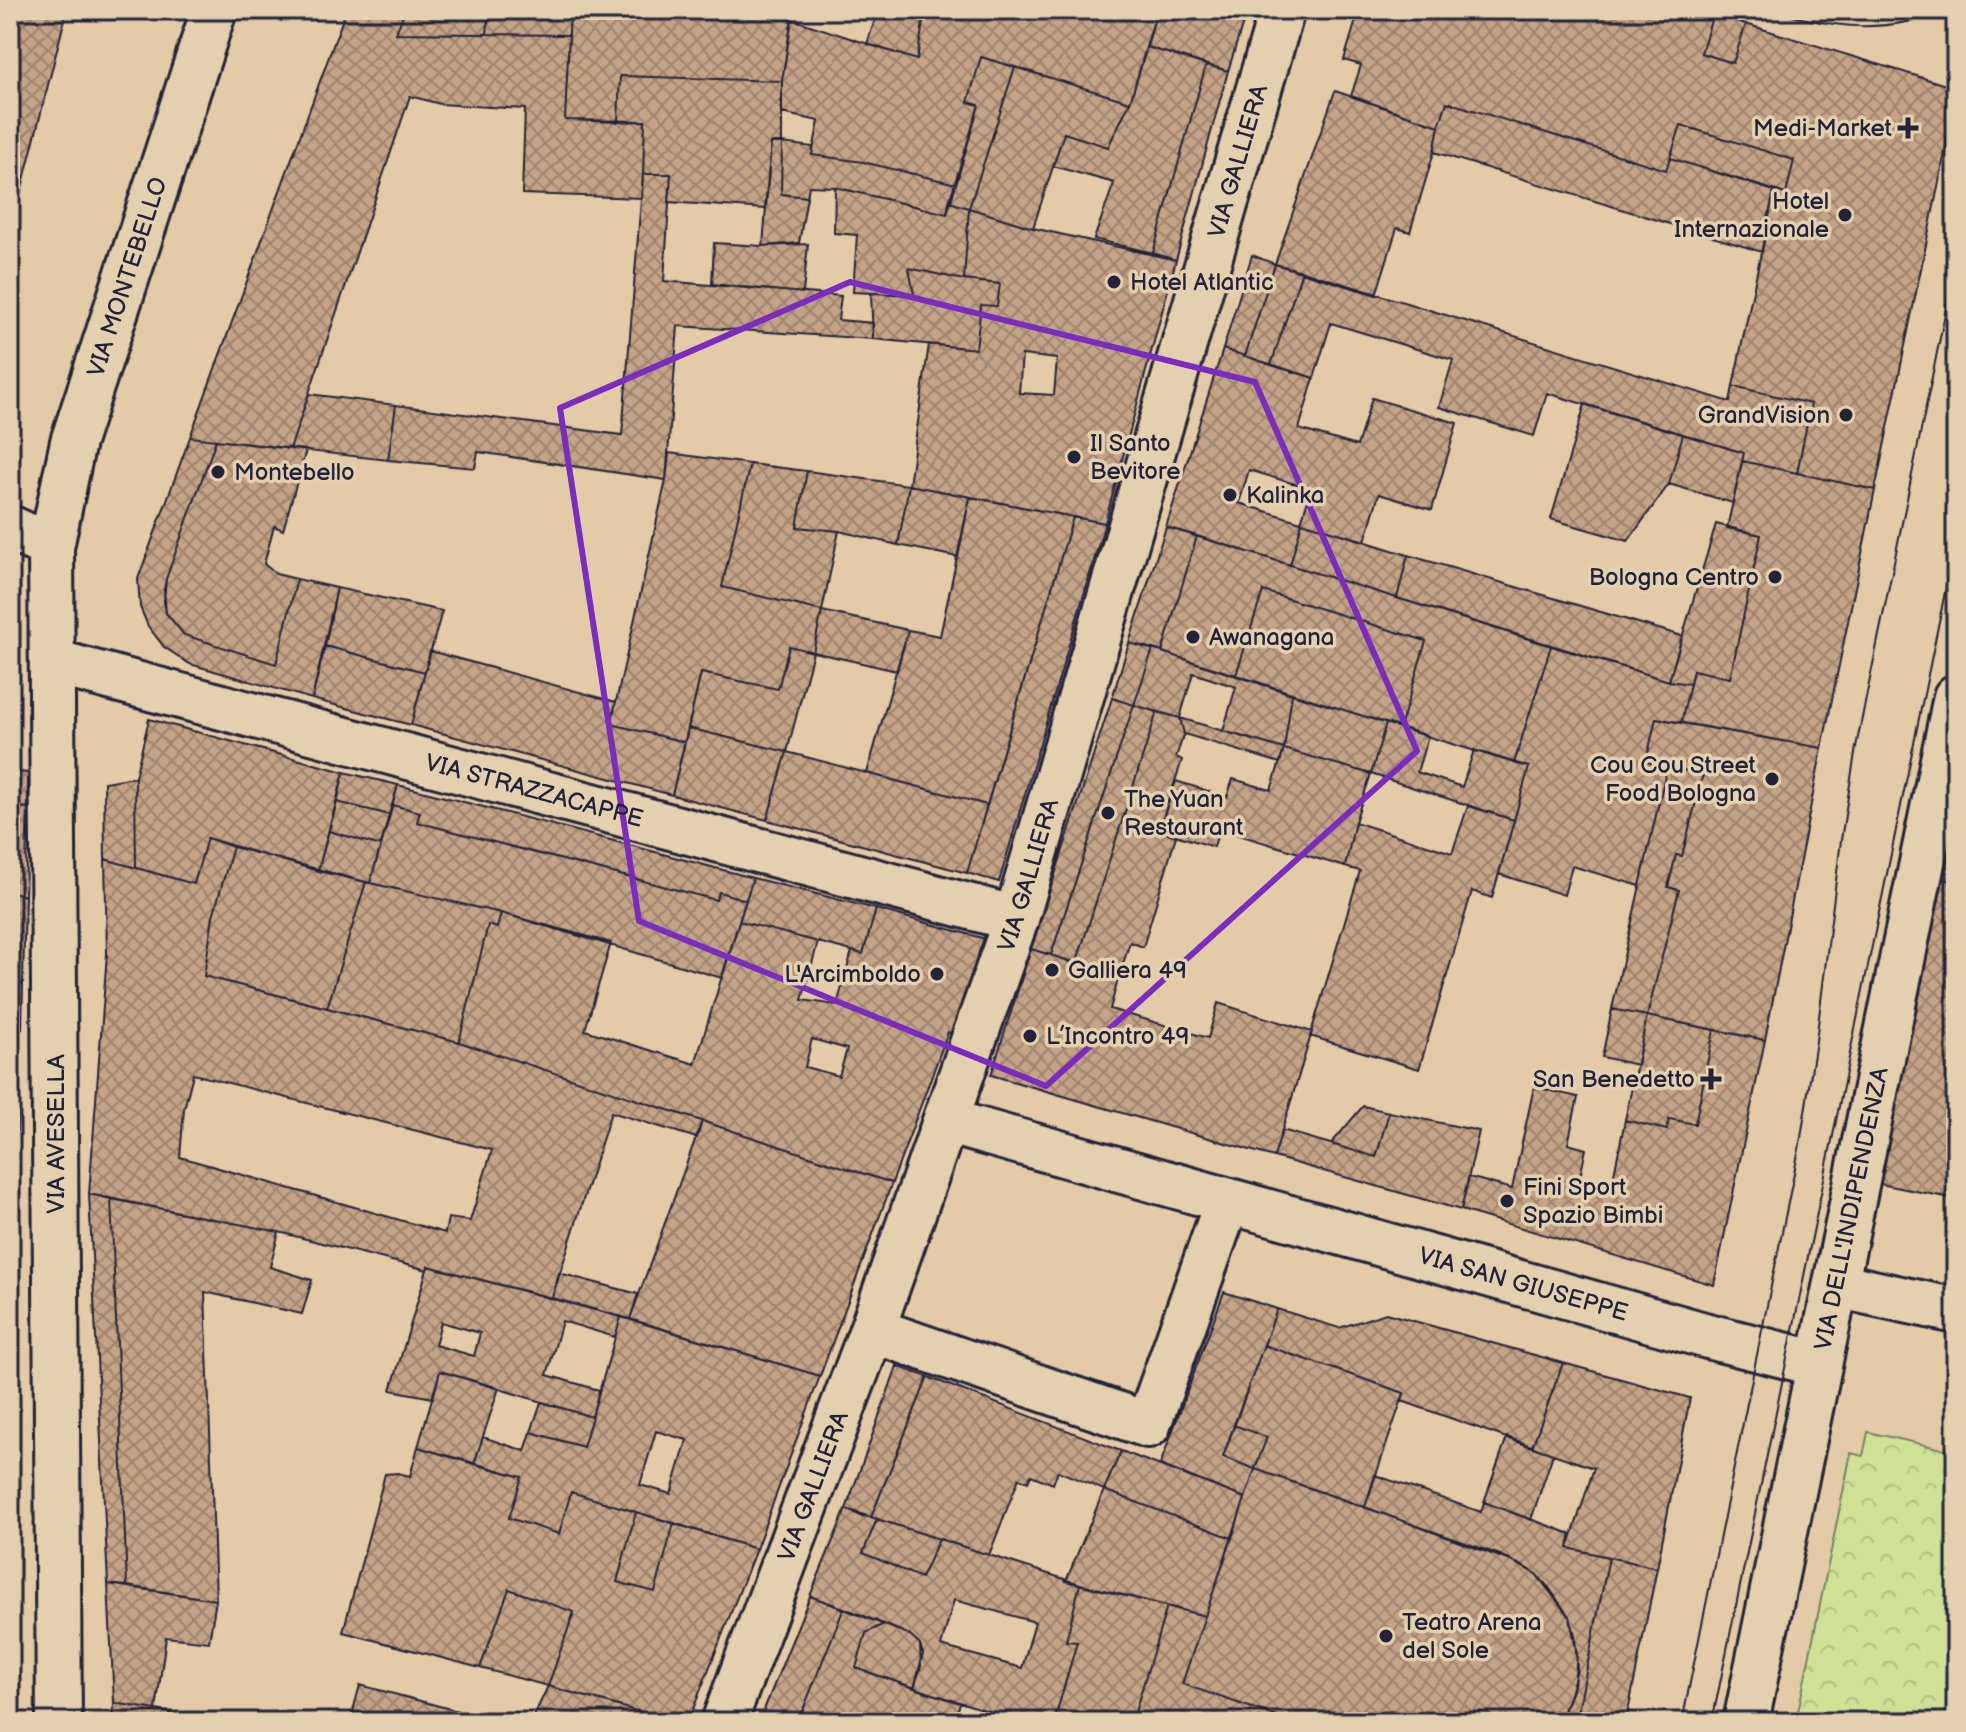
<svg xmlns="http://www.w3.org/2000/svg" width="1966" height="1732" font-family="'Balsamiq Sans',sans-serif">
<defs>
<pattern id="forest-crowns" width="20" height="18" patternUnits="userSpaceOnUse" patternTransform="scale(2)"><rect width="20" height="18" fill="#cfe195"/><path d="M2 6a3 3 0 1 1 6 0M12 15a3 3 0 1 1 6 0" fill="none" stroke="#b1c181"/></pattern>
<pattern id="building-cross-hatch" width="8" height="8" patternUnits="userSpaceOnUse" patternTransform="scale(2)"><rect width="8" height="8" fill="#c4a386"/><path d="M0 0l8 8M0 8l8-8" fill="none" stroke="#9f846f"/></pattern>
</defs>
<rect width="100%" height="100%" fill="#e4cba7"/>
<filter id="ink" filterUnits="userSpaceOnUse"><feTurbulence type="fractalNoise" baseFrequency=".0125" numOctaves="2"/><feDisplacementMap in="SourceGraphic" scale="16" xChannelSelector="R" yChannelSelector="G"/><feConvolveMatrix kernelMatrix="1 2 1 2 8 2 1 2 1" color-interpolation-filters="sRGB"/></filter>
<g filter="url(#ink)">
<path fill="url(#forest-crowns)" stroke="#788268" stroke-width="2" d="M1868 1432 1956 1452V1722H1796L1851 1453 1863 1456Z"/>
<path fill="url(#building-cross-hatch)" stroke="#22223b" stroke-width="2" fill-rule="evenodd" d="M10 10H67L10 235Z
M346 10H405L396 33 569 35 565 120 645 121 642 198 522 194 525 109 440 104 410 96 290 449 190 437Z
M405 10H489L487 34 396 33Z
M489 10H570L569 35 487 34Z
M570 10H793L782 81 620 76 618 122 565 120Z
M878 10H925L917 60 867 44Z
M925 10H1157L1130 102 981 57 968 102 979 105 956 184 863 162 812 155 819 121 781 113 782 81 792 19 917 60Z
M1157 10H1247L1228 71 1147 47Z
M1359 10H1699L1713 14 1701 53 1733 63 1746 24 1956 88 1944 158 1875 490 1797 473 1811 404 1733 386 1774 191 1786 194 1794 160 1681 125 1666 170 1447 102 1439 126 1351 96 1361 65 1344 60Z
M1713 14 1746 24 1733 63 1701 53Z
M1147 47 1206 65 1153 253 1094 239 1114 183 1053 166 1064 133 1108 147 1130 102Z
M981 57 1015 67 969 208 949 202 979 105 968 102Z
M1206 65 1228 71 1176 260 1153 253Z
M1015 67 1130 102 1108 147 1064 133 1033 228 969 208Z
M620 76 782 81V143H771L765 209 669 202 671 174H643L645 121 618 122Z
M1335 91 1439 126 1434 152 1410 232 1397 228 1376 295 1275 264Z
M1447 102 1666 170 1670 158 1774 191 1762 252 1434 152 1439 126Z
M1681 125 1794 160 1786 194 1670 158Z
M771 143H782L781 194 807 197 799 243 763 246Z
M782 143 813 147 812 155 863 162 956 184 947 214 835 187 809 186 807 197 781 194Z
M643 174H671L664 281 841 296 838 320 873 323V339L678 326 666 480 478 452 475 468 388 460 396 405 622 435Z
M835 187 947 214 949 202 969 208 964 280 909 268 914 295 853 292 857 235 834 233Z
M969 208 1033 228 1176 260 1105 523 909 485 929 344 976 349 981 305 997 306 1000 284 964 280ZM1022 355 1057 359 1054 395 1019 393Z
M714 243 763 246 808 244 803 293 712 284Z
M1252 255 1275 264 1245 356 1223 349Z
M1275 264 1302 271 1271 365 1245 356Z
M909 268 964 280 1000 284 997 306 981 305 976 349 873 339 871 293 914 295Z
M1302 271 1730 402 1733 386 1811 404 1797 473 1742 461 1744 453 1547 393 1534 436 1439 407 1453 360 1331 323 1314 378 1271 365Z
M1223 349 1314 378 1299 429 1357 446 1372 398 1457 423 1432 510 1379 494 1365 541 1302 522 1290 565 1166 527ZM1249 470 1311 489 1301 522 1239 503Z
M309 394 396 405 388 460 290 449Z
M1585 404 1683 434 1669 484 1628 541 1551 519Z
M1683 434 1744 453 1733 503 1669 484Z
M190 437 216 440 166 579 164 590 166 613 184 635 276 664 297 579 337 588 312 699 190 664 164 647 148 626 140 607 138 579Z
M216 440 306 450 283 530 274 526 264 564 276 574 297 579 276 664 184 635 166 613 164 601 166 579Z
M669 453 750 464 722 587 822 611 813 652 789 646 778 689 701 673 685 742 611 724 666 480Z
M1742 461 1875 490 1822 748 1681 723 1693 670 1730 678 1761 535 1727 528Z
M750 464 807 471 797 527 839 531 822 611 722 587Z
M807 471 909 485 898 545 839 531 797 527Z
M909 485 970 497 958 557 898 545Z
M970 497 1073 517 987 805 867 773 908 630 940 636Z
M1073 517 1105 523 999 882 967 873Z
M1302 522 1408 555 1397 598 1290 565Z
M1716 524 1761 535 1730 678 1693 670 1690 684 1669 681Z
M1166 527 1197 536 1162 652 1129 643Z
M1197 536 1551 646 1514 763 1400 728 1426 641 1263 591 1236 675 1162 652Z
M1408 555 1682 636 1669 681 1397 598Z
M337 588 442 611 425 672 325 646Z
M1263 591 1426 641 1400 728 1236 675Z
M822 611 908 630 897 671 813 652Z
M1129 643 1153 649 1134 705 1112 698Z
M325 646 425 672 411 725 312 699Z
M789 646 813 652 787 752 688 728 701 673 778 689Z
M1551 646 1669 681 1690 684 1681 723 1656 718 1646 762 1667 767 1640 886 1572 866 1564 895 1499 874 1529 767 1514 763Z
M1153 649 1292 694 1284 749 1223 731 1236 687 1193 673 1180 718 1134 705Z
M430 651 616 702 611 724 685 742 672 795 411 725Z
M1292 694 1386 723 1371 774 1284 749Z
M1112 698 1134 705 1051 955 1047 954 1031 949Z
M1134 705 1157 712 1076 964 1051 955Z
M1157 712 1180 718 1184 734 1176 757 1182 760 1159 830 1176 836 1143 947 1130 942 1119 976 1076 964Z
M1180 718 1284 749 1280 763 1184 734Z
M1656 718 1822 748 1765 1040 1647 1016 1679 890 1668 887 1676 855 1682 856 1703 774 1646 762Z
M149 719 344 772 318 871 207 838 194 884 136 868 135 777Z
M1386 723 1428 736 1417 772 1462 787 1474 750 1529 767 1514 820 1371 774Z
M688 728 787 752 767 820 672 795Z
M1284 749 1371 774 1355 822 1345 867 1219 829 1214 847 1159 830 1176 781 1227 797 1233 779 1271 790Z
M787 752 987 805 967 873 767 820Z
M1667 767 1703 774 1682 856 1676 855 1668 887 1679 890 1647 1016 1612 1009Z
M10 771 28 773V808L10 806Z
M344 772 398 785 390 815 337 802Z
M135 777 136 868 105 859 104 782Z
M398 785 565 828 753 878 746 900 719 892 716 900 417 822 420 812 392 805Z
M337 802 390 815 381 846 329 831Z
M392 805 420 812 417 822 716 900 719 892 746 900 722 978 501 913 370 883Z
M10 806 28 808 25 896 10 891Z
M1468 806 1514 820 1492 898 1472 891 1419 1069 1310 1036 1360 871 1345 867 1355 822 1452 853Z
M1956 809V883L1942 878Z
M329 831 381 846 370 883 318 871Z
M207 838 233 847 213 916 204 976 459 1042 702 1121 697 1138 611 1112 552 1298 428 1266 427 1270 279 1232 89 1194 107 953 105 859 194 884ZM193 1074 492 1150 470 1221 448 1218 445 1233 180 1157 184 1109Z
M233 847 366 882 327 1008 204 976 213 916Z
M753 878 876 909 863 954 739 921Z
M1942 878 1956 883V1199L1880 1184Z
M366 882 501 913 497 928 488 925 459 1042 327 1008Z
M10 891 25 896 23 984 10 980Z
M876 909 986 939 951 1034 948 1032 892 1183 459 1042 488 925 497 928 501 913 611 943 585 1030 695 1064 739 921 818 942 802 1000 837 1005 852 951 863 954ZM812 1039 847 1049 839 1076 805 1067Z
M1031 949 1119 976 1110 1009 1208 1038 1218 1003 1312 1032 1274 1157 991 1075Z
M10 980 23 984 22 1029 10 1025Z
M1612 1009 1647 1016 1637 1065 1602 1057Z
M1647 1016 1714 1030 1695 1124 1669 1119 1667 1130 1625 1120Z
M1714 1030 1765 1040 1714 1285 1461 1210 1469 1177 1512 1189 1534 1087 1578 1097 1568 1144 1586 1149 1580 1177 1612 1184 1625 1120 1667 1130 1669 1119 1695 1124Z
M10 1093 19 1096 10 1244Z
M1363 1106 1389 1112 1376 1157 1331 1144Z
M1389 1112 1479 1131 1461 1210 1274 1157 1282 1130 1376 1157Z
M702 1121 892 1183 820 1376 630 1319Z
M89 1194 111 1199 127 1586 108 1584Z
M111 1199 279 1232 270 1267 312 1280 302 1314 205 1292 216 1600 127 1586Z
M428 1266 621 1317 615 1337 562 1321 547 1375 599 1390 592 1417 440 1371 433 1398 391 1390ZM441 1322 480 1333 474 1356 435 1345Z
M559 1273 638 1294 630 1319 552 1298Z
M1224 1292 1277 1309 1223 1457 1255 1469 1245 1498 1160 1465Z
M1277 1309 1339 1328 1386 1313 1563 1363 1532 1447 1402 1401 1404 1393 1264 1345Z
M621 1317 820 1376 756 1549 571 1492 559 1534 509 1518 522 1477 474 1464 483 1437 525 1451 531 1432 583 1447ZM656 1431 687 1440 671 1494 640 1485Z
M1264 1345 1404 1393 1365 1507 1255 1469 1267 1437 1234 1425Z
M1563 1363 1690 1398 1657 1568 1568 1548 1594 1468 1532 1447Z
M897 1366 928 1377 871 1517 861 1516 846 1509Z
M440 1371 499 1388 474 1464 418 1447Z
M928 1377 1121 1451 1104 1490 1058 1471 1053 1484 1031 1475 1028 1482 1019 1478 989 1555 871 1517Z
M541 1402 592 1417 583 1447 531 1432Z
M1234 1425 1267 1437 1255 1469 1223 1457Z
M1507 1437 1553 1454 1531 1520 1484 1502Z
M10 1445 13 1568 10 1567Z
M418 1447 522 1477 509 1518 559 1534 571 1492 636 1512 617 1582 655 1592 674 1523 756 1549 688 1722H675L548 1686 574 1612 509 1589 480 1668 343 1632 385 1474 398 1473 410 1476Z
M1121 1451 1245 1498 1232 1538 1104 1490Z
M1255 1469 1500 1555 1536 1574 1570 1618 1575 1635 1577 1669 1567 1705 1558 1722H1293L1182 1684Z
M1375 1475 1481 1512 1484 1502 1571 1534 1568 1548 1609 1557 1576 1722H1558L1574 1686 1577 1654 1570 1618 1549 1588 1536 1574 1519 1564 1365 1507Z
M1104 1490 1232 1538 1205 1616 1066 1581Z
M846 1509 877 1519 863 1553 921 1578 939 1539 1080 1584 1066 1641 1077 1642 1054 1722H1024L914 1688 923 1654 920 1645 908 1634 810 1596ZM954 1600 1035 1622 1022 1668 941 1646Z
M636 1512 674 1523 655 1592 617 1582Z
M877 1519 939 1539 921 1578 863 1553Z
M1609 1557 1657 1568 1626 1722H1576Z
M10 1567 13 1568 17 1702 10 1700Z
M108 1584 216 1600 209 1642 166 1637 156 1710 114 1703Z
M1080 1584 1167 1606 1132 1722H1054L1077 1642 1066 1641Z
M509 1589 574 1612 548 1686 480 1668Z
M810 1596 844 1608 798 1722H759Z
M1167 1606 1205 1616 1182 1684 1293 1722H1132Z
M844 1608 884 1624 866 1633 856 1668 960 1703 954 1722H798Z
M884 1624 908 1634 920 1645 921 1666 914 1688 856 1668 866 1633Z
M360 1685 458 1711 456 1722H350Z
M548 1686 671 1721 675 1722H531Z
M10 1700 17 1702 19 1722H10Z
M114 1703 156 1710 212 1722H113Z"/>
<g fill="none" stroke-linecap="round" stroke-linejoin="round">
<defs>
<g id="minor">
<path d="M10 528 51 547"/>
<path id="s1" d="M53 662 1016 919"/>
<path id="s2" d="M946 1121 1704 1335 1819 1364"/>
<path d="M1836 1285 1956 1311"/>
<path d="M872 1330 1148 1425 1227 1202"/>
<path id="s3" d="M59 1722 51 547 73 442 214 10"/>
<path id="s4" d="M724 1722 872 1330 1016 919 1282 10"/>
<path id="s5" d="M1746 1722 1956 697"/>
</g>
</defs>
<use href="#minor" stroke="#22223b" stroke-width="50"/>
<use href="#minor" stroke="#e3d0ae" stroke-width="44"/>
<path stroke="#22223b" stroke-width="2" d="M1770 10C1836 29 1884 34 1950 10
M1682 1722 1800 1144 1816 1041 1841 840 1856 747 1956 260
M1712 1722 1956 539"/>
</g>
</g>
<path fill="none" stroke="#7b2cbf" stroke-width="6" stroke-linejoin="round" d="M850 282 1255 382 1417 751 1046 1086 639 921 560 408Z"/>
<g fill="#22223b" stroke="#e3d0ae" stroke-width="3">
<path d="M1904 116h8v8h8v8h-8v8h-8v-8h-8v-8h8z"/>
<circle cx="1845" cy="215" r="8"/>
<circle cx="1114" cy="282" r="8"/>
<circle cx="1846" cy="415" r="8"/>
<circle cx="1074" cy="457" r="8"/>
<circle cx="218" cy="472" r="8"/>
<circle cx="1230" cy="495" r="8"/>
<circle cx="1775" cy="577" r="8"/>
<circle cx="1193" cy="637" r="8"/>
<circle cx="1772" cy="779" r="8"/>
<circle cx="1108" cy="813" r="8"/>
<circle cx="1052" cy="970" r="8"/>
<circle cx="937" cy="974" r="8"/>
<circle cx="1030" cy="1036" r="8"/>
<path d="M1707 1067h8v8h8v8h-8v8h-8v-8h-8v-8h8z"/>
<circle cx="1507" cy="1201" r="8"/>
<circle cx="1386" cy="1636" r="8"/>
</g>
<g text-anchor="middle" stroke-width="7" stroke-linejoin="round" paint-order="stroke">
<g font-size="24" fill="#22223b" stroke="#e3d0ae" text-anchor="start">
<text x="1892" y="136" text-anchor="end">Medi-Market</text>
<text x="1829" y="209" text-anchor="end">Hotel<tspan x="1829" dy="28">Internazionale</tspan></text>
<text x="1130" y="290">Hotel Atlantic</text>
<text x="1830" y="423" text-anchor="end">GrandVision</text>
<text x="1090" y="451">Il Santo<tspan x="1090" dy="28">Bevitore</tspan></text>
<text x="234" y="480">Montebello</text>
<text x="1246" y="503">Kalinka</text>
<text x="1759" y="585" text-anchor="end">Bologna Centro</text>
<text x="1209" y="645">Awanagana</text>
<text x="1756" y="773" text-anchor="end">Cou Cou Street<tspan x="1756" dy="28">Food Bologna</tspan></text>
<text x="1124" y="807">The Yuan<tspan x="1124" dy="28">Restaurant</tspan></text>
<text x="1068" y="978">Galliera 49</text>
<text x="921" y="982" text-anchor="end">L'Arcimboldo</text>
<text x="1046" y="1044">L’Incontro 49</text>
<text x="1695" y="1087" text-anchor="end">San Benedetto</text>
<text x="1523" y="1195">Fini Sport<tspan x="1523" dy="28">Spazio Bimbi</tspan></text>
<text x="1402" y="1630">Teatro Arena<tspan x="1402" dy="28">del Sole</tspan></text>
</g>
<g font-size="24" fill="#22223b" stroke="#e3d0ae">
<text dy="8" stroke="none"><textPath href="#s4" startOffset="1644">VIA GALLIERA</textPath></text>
<text dy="8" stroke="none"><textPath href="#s3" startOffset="1456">VIA MONTEBELLO</textPath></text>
<text dy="8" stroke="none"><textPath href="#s1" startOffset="498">VIA STRAZZACAPPE</textPath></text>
<text dy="8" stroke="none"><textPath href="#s4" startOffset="900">VIA GALLIERA</textPath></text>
<text transform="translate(56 1134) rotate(-90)" y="8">VIA AVESELLA</text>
<text dy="8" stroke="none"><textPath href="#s5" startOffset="524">VIA DELL'INDIPENDENZA</textPath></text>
<text dy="8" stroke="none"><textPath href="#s2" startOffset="600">VIA SAN GIUSEPPE</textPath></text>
<text dy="8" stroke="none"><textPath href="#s4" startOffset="252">VIA GALLIERA</textPath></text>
</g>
</g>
<rect width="1966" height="1732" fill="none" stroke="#e3d0ae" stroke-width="40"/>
<rect x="20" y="20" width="1926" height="1692" fill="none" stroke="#22223b" stroke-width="3" filter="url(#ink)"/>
</svg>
